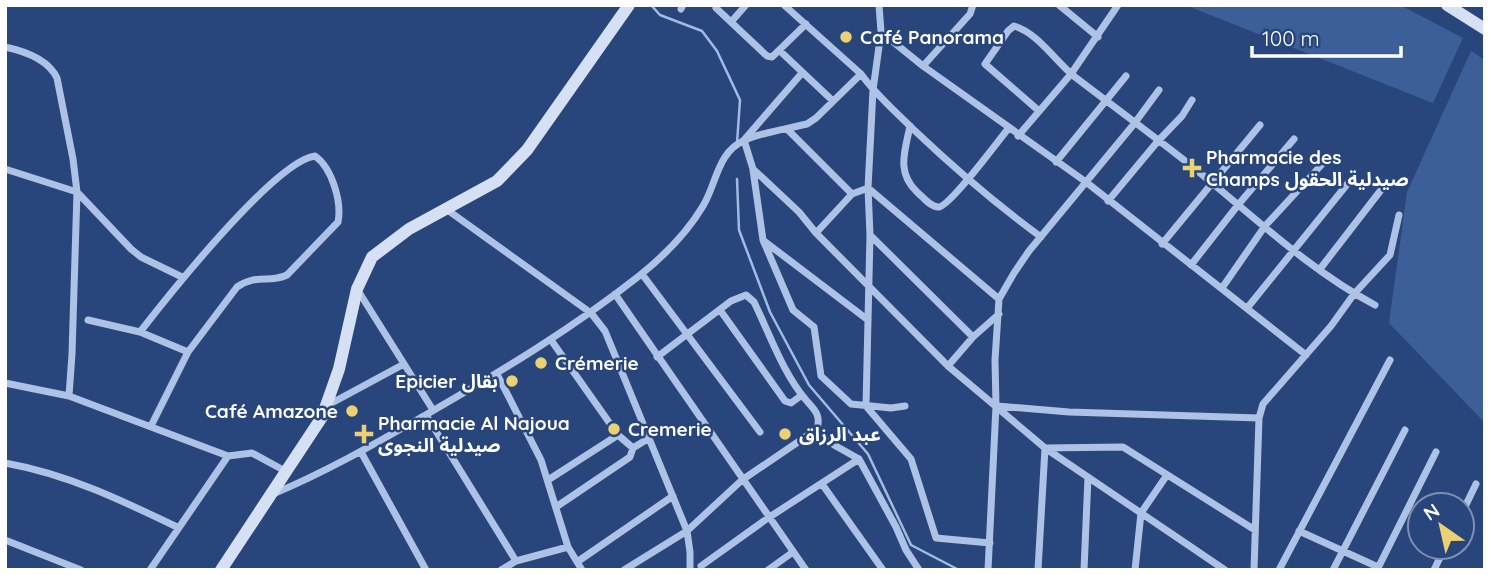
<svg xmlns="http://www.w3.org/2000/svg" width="1490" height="575" font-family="Quicksand,'Noto Sans Arabic',sans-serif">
<rect width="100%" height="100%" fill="#28467b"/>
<path fill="#3c5f99" d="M1185 5H1400L1463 38 1433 103Z
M1471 51 1485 60V423L1389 323 1407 192Z"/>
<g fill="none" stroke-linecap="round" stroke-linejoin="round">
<path stroke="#a1bce4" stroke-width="2.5" d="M651 5 660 15 702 31 717 51 740 100 737 143
M737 179 739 230 770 312 809 385 868 454 911 545 959 570"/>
<path stroke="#adc2e4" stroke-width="7" d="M784 5 861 74
M879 5 881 32 873 90 868 188 870 235 866 406 911 459 936 538 990 543
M1059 5 1098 37
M716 8 767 56 772 57 806 24
M681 9 683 5
M731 22 746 5
M881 32 923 66 1086 182 1306 355
M5 47C24 51 48 59 57 78L73 159 77 192 72 354 69 396
M780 51 833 101
M923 66 970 14 973 5
M802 73 744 140 753 169 799 212 816 233 948 366 1045 448 1225 570
M1039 111 985 64 1008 31 1014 26C1038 33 1056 62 1075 77 1113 106 1151 134 1189 164 1249 212 1307 269 1375 305
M910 126C905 151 896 172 917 192 923 197 931 208 939 207 951 205 998 141 1008 129
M787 129 852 194
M1018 136 1071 74 1118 5
M1056 162 1126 76
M5 169 77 192 131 249 141 257 182 277
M753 170 763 240 793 310 814 327 821 376 851 404 891 408 905 406
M1108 201 1158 141 1182 116 1192 100
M446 209 591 313 605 331 687 531 690 552V570
M816 233 852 194 868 188 999 299
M870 235 973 337
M764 241 868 320
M1162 244 1260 125
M1191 265 1238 205 1294 139
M1320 269 1381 190
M642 274 760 432
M1222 288 1265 226 1325 161
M357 289 433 410
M615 294 806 570
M1248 307 1353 177
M720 310 785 401 791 403 802 395
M88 320 140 332 188 352
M140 332C168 296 275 161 315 156 332 168 342 202 338 222L287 275C268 284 258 273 237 287L188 352 151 426
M551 340 618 435 633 448 649 438
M948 366 973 337 999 314
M497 374 541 460 568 547
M5 383 69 396 228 456 252 453 287 472
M328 405 404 364
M997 406 1069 412 1259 418
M426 415 516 561
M817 429 834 445 859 459 896 527 906 550 919 570
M361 452 426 570
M5 463C67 474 121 500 177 527
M548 480 618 435
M822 484 883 570
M273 494C328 471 378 442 429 413 502 371 573 328 639 276 664 256 687 233 703 206 717 183 717 152 745 140 763 132 787 129 807 124L816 118 861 74C876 95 895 111 913 129 954 168 996 204 1041 237
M556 507 630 457 633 448
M1462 513 1476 484
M1299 531 1378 567
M5 540 81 570
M577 562 673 496
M701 566 768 518 859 459
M150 570 228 456
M501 570 516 561 568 547 582 570
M624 570 687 531 742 480 817 429C821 415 815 410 806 400 783 373 770 335 754 302L746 295 731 301 657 357
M768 570 793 552
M988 570 996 406 995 360 999 299 1014 273 1029 251 1134 124 1159 90
M1038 570 1045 448 1123 447 1255 530
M1084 570 1088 477
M1135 570 1141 513 1167 475
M1254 570 1259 418 1263 404 1331 326 1354 294 1390 255 1399 215
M1279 570 1390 360
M1333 570 1405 430
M1377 570 1436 452
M1434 570 1445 547"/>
<path stroke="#d5e0f4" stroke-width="12" d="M1447 5 1485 29
M221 570 322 417 339 369 357 289 372 257 409 229 497 181 527 150 629 5"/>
</g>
<g fill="#ebd173" stroke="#28467b" stroke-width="2.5">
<circle cx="846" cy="37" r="7"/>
<path d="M1188.5 157.5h7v7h7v7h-7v7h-7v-7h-7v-7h7z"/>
<circle cx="541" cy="363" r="7"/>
<circle cx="512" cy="381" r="7"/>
<circle cx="352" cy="411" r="7"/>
<circle cx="614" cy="429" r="7"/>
<path d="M360.5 423.5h7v7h7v7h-7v7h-7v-7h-7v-7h7z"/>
<circle cx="785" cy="434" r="7"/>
</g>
<g text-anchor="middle" stroke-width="5" stroke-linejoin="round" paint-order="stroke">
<g font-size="19" font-weight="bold" fill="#fff" stroke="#28467b" text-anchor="start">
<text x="860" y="44">Café Panorama</text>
<text x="1206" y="164">Pharmacie des<tspan x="1206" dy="22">Champs صيدلية الحقول</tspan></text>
<text x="555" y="370">Crémerie</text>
<text x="498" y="388" text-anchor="end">Epicier بقال</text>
<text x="338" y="418" text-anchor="end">Café Amazone</text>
<text x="378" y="430">Pharmacie Al Najoua<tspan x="378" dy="22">صيدلية النجوى</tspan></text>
<text x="628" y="436">Cremerie</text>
<text x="799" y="441">عبد الرزاق</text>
</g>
</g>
<rect width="1490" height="575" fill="none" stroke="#ffffff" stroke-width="14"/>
<g transform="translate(1441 526) rotate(326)"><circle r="33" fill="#28467b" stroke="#7e90b0" stroke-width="2"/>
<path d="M0-5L12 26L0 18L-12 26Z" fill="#ebd173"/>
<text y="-10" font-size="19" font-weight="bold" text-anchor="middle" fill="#ffffff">N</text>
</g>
<path d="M1252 46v10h149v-10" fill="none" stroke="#ffffff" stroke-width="3.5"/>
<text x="1262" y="46" font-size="21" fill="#ffffff" stroke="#28467b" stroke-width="5" paint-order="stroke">100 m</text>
</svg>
